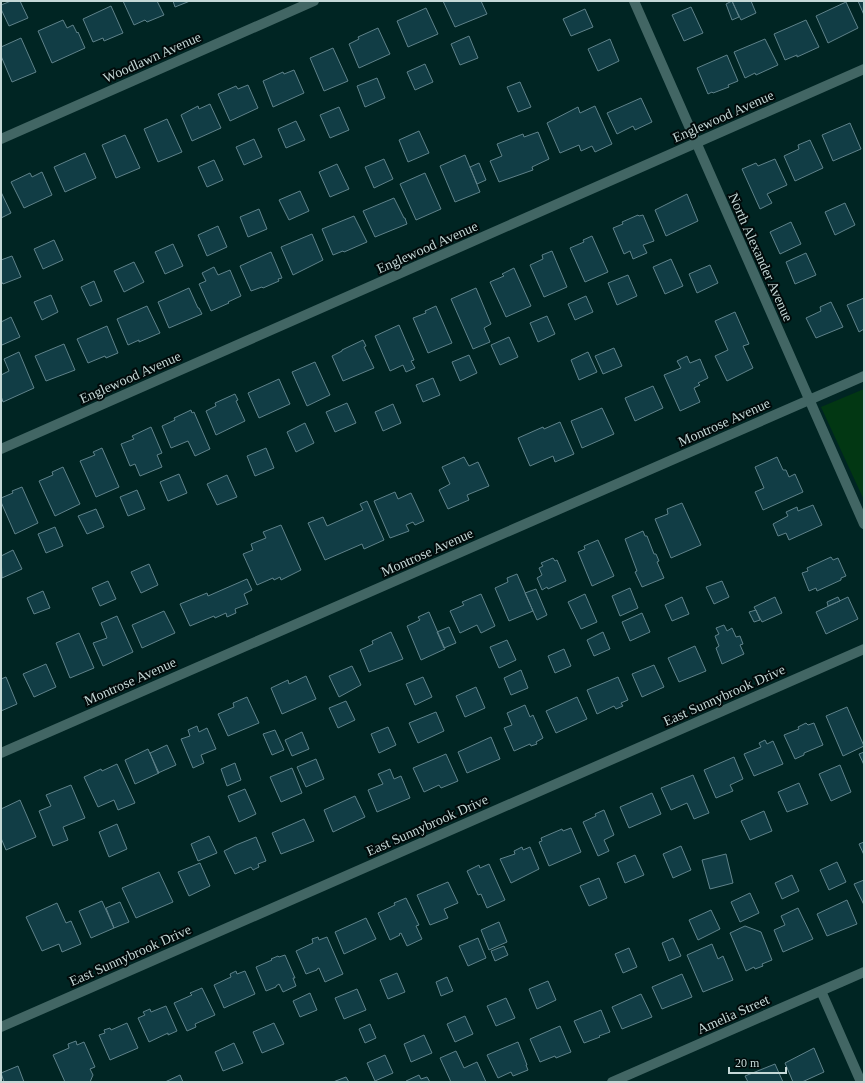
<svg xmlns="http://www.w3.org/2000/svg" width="865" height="1083" font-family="Georgia,serif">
<rect width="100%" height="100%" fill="#002523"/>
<path fill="#023713" d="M864 389V500L821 407Z"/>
<path fill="#113d45" stroke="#5f828a" d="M11 1H20L28 18 9 26 1 9V5Z
M123 1H157L164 15 147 22 145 20 134 25Z
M173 1H190L175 7Z
M443 1H481L487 14 455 27Z
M732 1 739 17 732 20 726 4Z
M732 1H751L756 13 741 20Z
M858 1H864V15Z
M846 2 858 28 828 43 816 16Z
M111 6 123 33 104 41 103 38 93 42 83 19Z
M691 7 703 33 684 41 672 15Z
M426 8 438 34 408 47 397 21Z
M585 9 593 27 571 36 563 19Z
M63 20 67 28 73 25 77 33 78 32 85 48 52 63 38 31Z
M806 20 819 47 797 57V55L785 60 774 34Z
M378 28 390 54 359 68 349 44 359 39 358 37Z
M469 36 478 58 460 65 451 44Z
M21 38 36 72 12 82 1 56V47Z
M610 39 619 61 598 71 588 49Z
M765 39 778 65 756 75 755 73 745 78 734 52Z
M333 48 348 81 324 91 310 58Z
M727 55 738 81 728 85 729 87 713 93 712 92 708 94 697 68Z
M425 64 433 82 415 90 407 72Z
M294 70 304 93 273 107 263 81 283 72 284 74Z
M377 78 385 98 365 107 357 86Z
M520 82 531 107 518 112 507 87Z
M248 85 258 108 230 121 218 94 236 86 238 89Z
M641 98 652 122 635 130 633 126 617 134 607 113Z
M210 104 221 128 192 141 181 115 198 106 199 109Z
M595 106 612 144 595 152 592 146 581 151 579 145 560 153 547 123 578 107 580 113Z
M339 107 349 130 330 138 320 115Z
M167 119 182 152 158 162 144 129Z
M296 121 305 140 286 148 278 129Z
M850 123 861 149 833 161 822 135Z
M419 131 429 153 408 162 399 140Z
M538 132 549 159 532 167 533 170 499 182 490 161 502 156 497 144 523 134 524 137Z
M125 135 140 168 116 178 102 145Z
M254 139 262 157 244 165 236 147Z
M810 140 823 168 795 181 784 156 799 149 798 145Z
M85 153 96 178 65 192 54 167Z
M465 155 480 192 455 202 440 166Z
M384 159 393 179 374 188 365 167Z
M775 159 787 185 767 194 772 203 760 209 742 169 756 163 758 166Z
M214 160 223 180 207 187 198 167Z
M479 163 486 180 477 184 470 167Z
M337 164 349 189 330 197 319 172Z
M42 172 52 195 24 208 11 182 30 173 32 177Z
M425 173 441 209 416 220 400 184Z
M300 191 309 211 289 220 279 200Z
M1 192 11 213 1 218Z
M687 194 698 221 666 236 655 210Z
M394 198 404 218H405L407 224 375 237 363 211Z
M845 203 855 225 835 235 825 212Z
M259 209 267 229 248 237 240 217Z
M638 215 639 216 643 215 654 241 643 245 647 253 633 259 630 251 624 254 613 228 623 224 622 222Z
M354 216 367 242 344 252 343 251 333 255 322 229Z
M791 222 801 244 780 254 770 232Z
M218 226 227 247 207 256 198 235Z
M312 234 323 260 293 275 281 247Z
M592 236 608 272 585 282 570 248 584 242 583 240Z
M54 240 63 260 43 269 34 249Z
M173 244 183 266 165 274 155 252Z
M552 251 567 287 544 297 530 265 543 259 542 255Z
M271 252 282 278 278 279 279 281 263 288 262 287 251 291 240 266Z
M806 253 816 275 795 284 786 262Z
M12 256 21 277 3 284 1 281V260Z
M671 259 683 286 665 294 653 267Z
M134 262 144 282 124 292 114 271Z
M710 265 718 283 697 293 689 274Z
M214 267 218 275 230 270 241 296 228 302 229 303 211 311 199 284 206 281 202 273Z
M514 268 531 306 506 317 490 282 504 276 502 274Z
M628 275 637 296 617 305 608 283Z
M94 281 102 301 90 306 81 287Z
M189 288 198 308H199L202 314 169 328 158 302Z
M476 288 491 324 484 328 490 342 473 349 451 299Z
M51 295 58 312 42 320 34 302Z
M586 296 593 312 575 320 568 304Z
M864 298V329L859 332 847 305Z
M831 302 843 327 816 338 806 318 821 311 820 307Z
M147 306 160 333 139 342V340L128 345 117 319Z
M436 306 452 343 428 353 413 318 426 313 425 311Z
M735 312 749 344 743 346 753 368 727 381 715 356 728 350 715 321Z
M547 316 555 334 538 342 530 323Z
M11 317 20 337 2 345 1 342V322Z
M399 325 414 360 411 361 415 368 406 372 403 365 390 371 375 336Z
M107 326 118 353 106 358 105 356 88 363 77 339Z
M509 337 518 357 500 365 491 345Z
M363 340 366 346 364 347 374 368 343 381 332 356 342 351V350Z
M64 344 75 370 46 381 35 356Z
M614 348 622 366 603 374 595 356Z
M19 352 34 388 3 402 1 396V375L9 371 4 359Z
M588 352 597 372 579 380 571 360Z
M469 355 477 373 460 381 452 362Z
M687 356 690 363 700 359 708 378 698 383 700 385 694 388 700 402 680 411 664 375 681 368 677 361Z
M315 362 330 395 307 406 292 372Z
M433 378 440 395 423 402 416 385Z
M279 379 290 404 259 418 248 393Z
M653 386 663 408 635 421 625 398Z
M235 394 238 400 236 401 245 421 216 435 206 411 216 406 215 403Z
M347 403 356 423 335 432 326 412Z
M393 404 401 423 383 431 375 412Z
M602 408 614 434 582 448 571 421Z
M191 410 192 413 194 412 210 449 195 456 188 441 171 448 162 426 175 420 174 418Z
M560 422 574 454 555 462 553 456 530 466 518 438 543 427 544 429Z
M305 423 314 443 296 452 287 432Z
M151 427 162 453 157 455 162 467 140 476 135 464 130 466 121 444 134 439 132 436Z
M102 448 119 487 96 497 80 461 95 455 93 452Z
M266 448 274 468 255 476 247 456Z
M464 457 469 466 478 462 489 486 467 495 469 500 448 509 439 490 450 484 442 467Z
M777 457 783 470H786L789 477 795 474 803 492 763 510 755 492 764 488 755 467Z
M63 467 80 504 55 516 39 481 53 475 52 472Z
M179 474 187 493 168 501 160 482Z
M227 475 237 497 217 505 207 484Z
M22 487 38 523 15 534 1 502V498L13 493 12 491Z
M137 490 145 509 128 516 120 497Z
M395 492 398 499 411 493 424 521 415 525 413 522 406 525 409 531 390 538 374 501Z
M367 501 384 540 364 549 362 544 325 560 308 523 323 517 327 526 363 510 360 504Z
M682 503 701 545 671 558 655 519 668 514 667 509Z
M813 505 822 525 789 540 786 533 778 536 773 524 788 516 786 512 797 507 798 511Z
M96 509 104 527 87 534 78 516Z
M281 525 301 570 281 580 280 577 274 580 273 578 257 585 243 554 253 550 251 544 266 538 263 532Z
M55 527 63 546 46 553 38 534Z
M643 531 645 536H647L654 554H656L659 561 657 562 664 578 642 587 635 572 637 571 625 539Z
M598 540 614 576 592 586 578 552 585 549 584 546Z
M13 550 22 569 2 578 1 556Z
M831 557 833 560 838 558 846 576 841 578V580L817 591 816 588 809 591 802 573 808 571 807 568Z
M553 558 555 561 557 560 566 581 548 589 547 587 542 590 537 578 542 575 539 568 543 566 541 563Z
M149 564 158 585 141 593 131 572Z
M517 574 533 611 509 621 495 588 508 582 507 578Z
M247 579 252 590 244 594 248 604 235 609 236 613 227 617 226 613 215 618 214 616 190 626 180 604 207 593 208 596Z
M108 581 116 599 100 606 92 588Z
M722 581 729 597 714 604 706 587Z
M630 588 638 608 620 616 612 596Z
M536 589 547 615 537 620 525 593Z
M43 591 50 608 34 614 27 598Z
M481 594 495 626 481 633 477 625 460 633 450 611 464 605 462 602Z
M585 594 597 622 581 629 568 602Z
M682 597 689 614 672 621 665 605Z
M775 597 782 613 762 622 754 607Z
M838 597 840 601 828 606 827 602Z
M848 597 858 619 826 634 816 612Z
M756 610 760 620 754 622 749 612Z
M164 611 175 633 142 648 132 625Z
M429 612 445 649 421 660 407 626 420 620 418 617Z
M642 613 650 632 630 641 622 622Z
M117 616 133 652 103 666 93 643 107 638 101 623Z
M724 625 727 631 732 628 736 637 740 636 743 644 740 645 744 654 722 664 716 648 719 646 715 636 719 634 716 628Z
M449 627 456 643 444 648 437 632Z
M391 632 403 659 369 672 360 650 373 644 372 641Z
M603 632 610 649 594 656 587 640Z
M79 633 94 668 70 678 56 643Z
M507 640 516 660 499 668 490 647Z
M695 646 706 671 679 682 668 658Z
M564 649 571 666 555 673 548 656Z
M46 664 56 687 34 697 23 674Z
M654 665 664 687 642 697 632 674Z
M352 666 361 685 339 697 329 676Z
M521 670 528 688 511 695 504 678Z
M306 676 316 699 282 714 271 688 288 680 289 684Z
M6 677 17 704 1 711V679Z
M423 677 432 697 415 705 406 684Z
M618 677 628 700 621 703 623 706 616 709 614 706 597 714 587 690Z
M476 687 485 708 465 717 456 696Z
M247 697 259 723 228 736 218 714 234 707 233 703Z
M577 697 587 719 556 733 546 711Z
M346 701 355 720 338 728 329 708Z
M525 705 530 717 533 715 543 738 536 742 537 744 531 746 530 744 514 751 504 728 512 725 507 713Z
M847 707 864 746 843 756 826 716Z
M436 712 444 731 418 743 409 723Z
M806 723 808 725 814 723 823 745 804 753V755L795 759 784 735 799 729 798 727Z
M197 726 199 732 207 728 216 749 201 755 204 763 193 768 181 739 190 736 188 730Z
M388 727 396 745 379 753 371 734Z
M275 730 284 750 272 755 263 734Z
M302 732 309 749 292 756 285 740Z
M491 737 500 759 467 773 458 752Z
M765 740 767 744 773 741 783 764 754 776 744 754 761 747 759 743Z
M167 745 176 765 158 773 150 753Z
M148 749 159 773 135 784 125 760Z
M864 752V765L859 754Z
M446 754 458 781 441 788 439 785 424 792 413 768Z
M734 757 743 779 730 785 733 791 716 798 704 770Z
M316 759 324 779 306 787 297 767Z
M235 763 241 780 227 786 221 769Z
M117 764 135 803 118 810 114 800 98 807 84 777 101 769 102 771Z
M840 765 851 792 831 801 819 774Z
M292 768 302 793 281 802 270 777Z
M390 769 394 779 401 776 410 798 377 812 368 790 383 784 378 774Z
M693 775 709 813 694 819 687 803 671 810 661 788Z
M799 783 808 804 787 812 778 792Z
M71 785 85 818 63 827 68 840 53 846 39 811 51 806 46 795Z
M245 789 256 814 239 822 228 796Z
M652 793 661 814 629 828 620 807Z
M355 796 365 817 333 832 324 810Z
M20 800 36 837 6 850 1 838V809Z
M604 810 614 835 604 840 609 851 598 856 583 822 596 816 595 814Z
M764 811 772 831 750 840 741 821Z
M304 819 314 841 281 854 272 833Z
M117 824 127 849 109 857 99 832Z
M571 828 581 852 549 866 539 842 542 841 541 838 562 829 563 831Z
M209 836 217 853 198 861 191 844Z
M256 837 266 861 258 864 259 867 253 870 251 867 235 874 224 851 236 845Z
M864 842V855L859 844Z
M681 846 691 870 673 878 663 854Z
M522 847 523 850 530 847 539 869 511 883 500 859 515 854 514 851Z
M726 854 733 883 710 889 702 860Z
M635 855 644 875 625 883 617 863Z
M837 862 846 882 829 890 820 870Z
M200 863 210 886 189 896 178 872Z
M489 864 505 900 487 908 481 894 478 895 467 871 479 865 480 868Z
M159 872 173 902 136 918 122 888Z
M792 875 799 891 782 899 775 883Z
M599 878 607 898 589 906 580 886Z
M864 880V905L854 884Z
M448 882 458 903 444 909 448 918 430 925 417 895Z
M750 893 759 913 740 922 731 902Z
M406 898 419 925 416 926 422 939 407 946 401 933 399 934 400 935 390 940 378 913 395 905 394 903Z
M847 900 857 924 827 936 817 914Z
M102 901 114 928 91 938 79 911Z
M120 902 129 922 114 928 106 908Z
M57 903 66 923 71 921 81 944 62 952 59 944 42 951 26 917Z
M798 908 813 939 783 952 774 930 785 925 781 916Z
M711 910 720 929 698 940 689 920Z
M366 918 376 939 344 954 335 932Z
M499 922 507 942 489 950 481 930Z
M745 926 761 932 772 960 762 964 763 966 755 969 754 967 746 971 730 933Z
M318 937 319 940 327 937 343 974 325 982 319 968 317 969V970L306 974 296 951 313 943 312 939Z
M478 938 486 958 468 966 459 946Z
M673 938 681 956 669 961 662 943Z
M712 944 718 959 723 956 733 980 703 992 687 955Z
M504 946 508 955 495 961 491 951Z
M629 948 637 967 623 973 615 954Z
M285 955 295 978H293L296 986 283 992 279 984 276 986V987L266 991 256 967 272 960 271 959 278 956 279 957Z
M236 971 237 974 245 971 255 994 224 1008 214 985 231 977 230 974Z
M397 973 405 992 388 999 380 980Z
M682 974 692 997 662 1009 652 987Z
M447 977 453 991 441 996 436 982Z
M548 981 556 1000 537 1009 529 989Z
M202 988 215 1015 195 1024 196 1027 187 1031 174 1003 192 995 190 993Z
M357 989 366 1010 344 1019 335 998Z
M310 993 317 1010 300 1017 293 1001Z
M641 994 652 1017 622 1029 612 1007Z
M506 998 515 1018 496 1026 487 1006Z
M166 1006 177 1031 168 1035V1033L149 1042 138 1018 145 1015 143 1012 150 1009 151 1012Z
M601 1010 610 1032 599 1036 600 1037 584 1043 574 1021Z
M465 1016 473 1034 455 1042 447 1024Z
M127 1023 138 1048 110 1060 99 1035 105 1033 104 1030 110 1028 111 1030Z
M274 1023 284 1044 262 1053 253 1032Z
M370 1024 376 1038 365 1043 359 1029Z
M560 1026 571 1052 556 1058 555 1056 540 1062 530 1039Z
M424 1035 432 1053 411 1062 404 1044Z
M76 1041 77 1045 84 1042 95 1067 90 1069 93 1075 90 1082H65L53 1055 69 1048 68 1044Z
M518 1042 527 1065H526L528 1070 513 1076 511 1072 498 1078 487 1055Z
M234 1043 243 1063 223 1071 215 1052Z
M814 1048 824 1072 802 1082H793L785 1063Z
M456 1051 464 1068 477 1062 486 1082H451L440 1058Z
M385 1055 393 1073 375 1081 367 1063Z
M775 1064 783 1082H748L745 1076Z
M18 1066 24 1082H4L1 1073Z
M180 1075 183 1082H165Z
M419 1075 421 1079 427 1077 430 1082H406V1081Z
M346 1077 349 1082H333Z"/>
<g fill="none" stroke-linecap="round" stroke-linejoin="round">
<path stroke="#426664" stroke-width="10" d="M634 1 864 524
M1 139 314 1
M1 449 864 69
M1 753 864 376
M821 991 861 1082
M1 1027 864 649
M612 1082 864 972"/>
</g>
<g text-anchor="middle" stroke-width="4" stroke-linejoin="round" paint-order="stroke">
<g font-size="14" fill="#c5d8d7" stroke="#010b0b">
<text transform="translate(152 57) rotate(-24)" y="5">Woodlawn Avenue</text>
<text transform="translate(723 116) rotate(-24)" y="5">Englewood Avenue</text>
<text transform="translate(427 247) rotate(-24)" y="5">Englewood Avenue</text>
<text transform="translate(761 257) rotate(66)" y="5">North Alexander Avenue</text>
<text transform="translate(130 377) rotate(-24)" y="5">Englewood Avenue</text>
<text transform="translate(724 422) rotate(-24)" y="5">Montrose Avenue</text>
<text transform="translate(427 552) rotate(-24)" y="5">Montrose Avenue</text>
<text transform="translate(130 681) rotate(-24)" y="5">Montrose Avenue</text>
<text transform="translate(724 695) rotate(-24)" y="5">East Sunnybrook Drive</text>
<text transform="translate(427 825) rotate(-24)" y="5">East Sunnybrook Drive</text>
<text transform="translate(130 955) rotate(-24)" y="5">East Sunnybrook Drive</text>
<text transform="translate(733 1014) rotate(-24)" y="5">Amelia Street</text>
</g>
</g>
<rect width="865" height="1083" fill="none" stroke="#c5d8d7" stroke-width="4"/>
<path d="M729 1067v6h57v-6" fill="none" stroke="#c5d8d7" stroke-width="2"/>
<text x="735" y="1067" font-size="12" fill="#c5d8d7" stroke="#010b0b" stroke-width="3" paint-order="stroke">20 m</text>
</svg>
